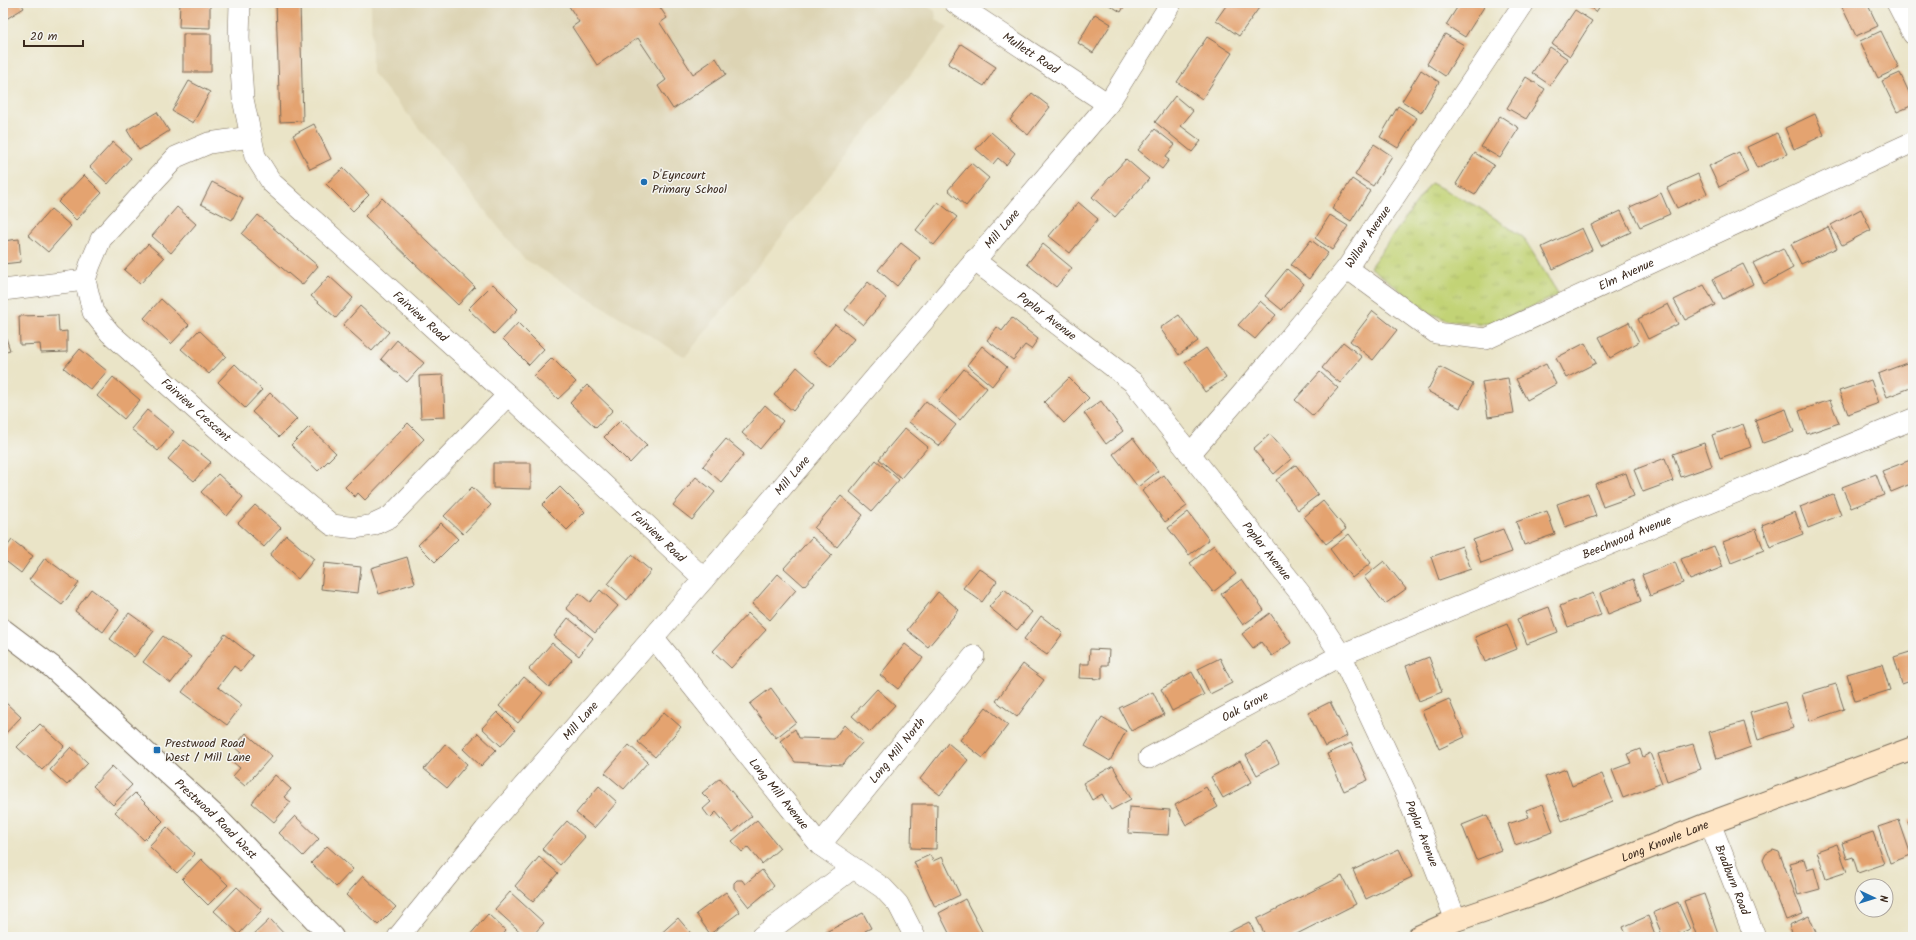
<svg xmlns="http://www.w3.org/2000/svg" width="1916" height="940" font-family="Kalam,sans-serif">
<defs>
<pattern id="grass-tufts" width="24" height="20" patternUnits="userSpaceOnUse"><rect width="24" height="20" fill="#c2d376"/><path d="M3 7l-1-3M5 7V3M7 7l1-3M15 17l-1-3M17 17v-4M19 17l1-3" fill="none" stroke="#a8b566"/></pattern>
</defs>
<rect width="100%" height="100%" fill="#f6f6f2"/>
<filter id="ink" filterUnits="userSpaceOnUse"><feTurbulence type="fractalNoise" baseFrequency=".025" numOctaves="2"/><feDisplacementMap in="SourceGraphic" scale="8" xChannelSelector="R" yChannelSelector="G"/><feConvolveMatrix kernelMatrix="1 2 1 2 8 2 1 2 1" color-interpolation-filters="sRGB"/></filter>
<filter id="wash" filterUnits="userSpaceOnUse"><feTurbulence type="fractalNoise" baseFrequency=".012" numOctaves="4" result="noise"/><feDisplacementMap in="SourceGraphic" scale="16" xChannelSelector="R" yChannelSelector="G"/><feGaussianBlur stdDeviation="0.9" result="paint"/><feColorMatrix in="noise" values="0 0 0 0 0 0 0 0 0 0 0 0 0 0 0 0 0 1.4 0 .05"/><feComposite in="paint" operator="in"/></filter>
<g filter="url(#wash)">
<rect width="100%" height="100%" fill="#eae4c7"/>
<path fill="#ddd4b4" d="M371 3H923L935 11 936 19 948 28 685 357 523 258 401 106 372 73Z"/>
<path fill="url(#grass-tufts)" stroke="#7e7e4a" d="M1431 183 1478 207 1523 237 1559 295 1492 324 1450 321 1430 313 1370 267Z"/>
<g id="blocks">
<path fill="#e4a36f" d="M3 3H21L24 8 3 21Z
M180 3H210V28L179 27Z
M276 3H300L303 121 280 122Z
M567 3H657L667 18 660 23 693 74 716 58 726 74 673 109 658 86 666 80 638 38 597 65 572 27 579 22Z
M1106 3H1126L1121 12Z
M1228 3H1258L1261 5 1239 36 1216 20Z
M1460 3H1478L1484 7 1465 37 1446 25Z
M1584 3H1602L1596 12Z
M1846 3H1867L1878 26 1856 36 1841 5Z
M1575 10 1592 21 1570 56 1552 44Z
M1095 14 1111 24 1093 53 1078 43Z
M1881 31 1899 68 1878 78 1860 41Z
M183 34H211V72H183Z
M1445 34 1464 45 1445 76 1427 64Z
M1207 37 1232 53 1202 99 1177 82Z
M961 44 996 67 984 86 948 64Z
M1550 47 1568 59 1550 85 1532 73Z
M1421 70 1439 82 1421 113 1402 101Z
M1900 73 1913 101V105L1897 112 1882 81Z
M1526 77 1545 89 1526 119 1507 108Z
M189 81 210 92 193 123 172 111Z
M1032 93 1050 107 1028 135 1010 120Z
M1175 96 1193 111 1181 126 1201 141 1192 152 1155 122Z
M1398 106 1417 118 1398 148 1380 137Z
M157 112 169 131 139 150 127 130Z
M1815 114 1824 135 1794 149 1785 128Z
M1500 116 1519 128 1500 158 1481 147Z
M314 124 331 159 310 169 293 135Z
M1155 129 1175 145 1165 157 1169 160 1162 169 1138 150Z
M991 132 1015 153 1006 165 998 158 993 164 976 149Z
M1777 133 1787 154 1757 168 1747 147Z
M113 142 131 158 108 184 90 167Z
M1374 144 1392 156 1373 186 1355 175Z
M1739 152 1748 172 1719 187 1709 166Z
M1475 153 1494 165 1475 195 1456 184Z
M1126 159 1149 179 1115 217 1092 197Z
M971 163 989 178 966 206 948 190Z
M343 168 369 195 353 211 326 184Z
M1698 174 1707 194 1677 208 1667 188Z
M84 175 102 193 76 220 58 202Z
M1352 179 1370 191 1351 221 1332 209Z
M212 182 243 198 232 220 201 204Z
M1661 193 1670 214 1640 227 1630 207Z
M382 198 475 287 458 305 365 216Z
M938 202 957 217 934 245 916 230Z
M1078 202 1098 219 1070 253 1049 236Z
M177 207 196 224 171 253 152 236Z
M51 209 71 226 48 252 28 235Z
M1861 209 1871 230 1842 245 1831 225Z
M1621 211 1631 232 1601 246 1591 225Z
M258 215 318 266 302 285 242 234Z
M1330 215 1348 226 1332 250 1315 238Z
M1828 227 1837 248 1801 264 1791 244Z
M1582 228 1592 250 1553 269 1542 247Z
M19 239 21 262 3 264V241Z
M1311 240 1328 253 1309 279 1291 265Z
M901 243 920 258 897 286 878 270Z
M148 244 164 258 140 284 124 270Z
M1043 244 1072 268 1056 287 1027 264Z
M1783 248 1793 268 1764 284 1753 263Z
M1743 264 1753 284 1723 299 1713 279Z
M1287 269 1304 284 1282 310 1265 296Z
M329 276 353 298 336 318 311 296Z
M868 282 886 298 863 325 845 310Z
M493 284 518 309 494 334 468 309Z
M1704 285 1715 305 1685 320 1674 300Z
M161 299 189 325 171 344 144 318Z
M1260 301 1276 315 1255 339 1238 325Z
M1668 304 1678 324 1648 339 1638 319Z
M360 306 389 332 372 351 343 325Z
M1373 311 1397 330 1373 360 1350 341Z
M58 315 59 332 67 331V352L41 353 40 344 20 345 19 316Z
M1179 315 1198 341 1179 355 1160 328Z
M1012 318 1038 339 1031 349 1025 345 1013 360 987 340 997 327 1002 331Z
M1629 322 1639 342 1610 358 1599 337Z
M518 323 544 349 529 365 503 339Z
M835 324 854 339 831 367 812 352Z
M3 329 10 350 3 352Z
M199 330 226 356 209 374 181 349Z
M397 340 424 363 407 382 381 359Z
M1343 342 1362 357 1340 383 1322 368Z
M1585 343 1596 363 1566 378 1556 358Z
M982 346 1007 367 992 386 967 365Z
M1206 348 1226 378 1205 392 1185 362Z
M80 349 107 371 91 390 64 368Z
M552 358 576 382 558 399 534 376Z
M1909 362 1913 373V387L1887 397 1878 374Z
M235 364 262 390 245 408 218 382Z
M1546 364 1556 384 1527 400 1516 379Z
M797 367 815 383 793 411 774 395Z
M1440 367 1473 384 1460 408 1427 391Z
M964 369 987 388 960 420 938 401Z
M1320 372 1338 388 1313 416 1295 400Z
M443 375 445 417 421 418 419 376Z
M113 377 140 400 124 419 97 396Z
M1069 378 1089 398 1064 423 1044 402Z
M1508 378 1514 413 1488 417 1482 382Z
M1871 380 1879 403 1848 414 1839 391Z
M587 385 613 410 596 428 570 403Z
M270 393 297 419 279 437 252 412Z
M1830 400 1839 423 1807 434 1799 411Z
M926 401 956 425 939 446 909 422Z
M1101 401 1123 431 1106 444 1084 413Z
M765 405 783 421 760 449 742 433Z
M1786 409 1794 432 1763 443 1755 420Z
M147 410 174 432 158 451 131 429Z
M621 420 647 445 630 463 604 437Z
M408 423 424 439 365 500 358 493 355 497 345 487Z
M1743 424 1751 447 1720 458 1712 435Z
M309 427 336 453 318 471 291 445Z
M905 428 928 447 901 478 879 459Z
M1270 434 1291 459 1274 474 1253 449Z
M1133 438 1158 471 1138 487 1113 454Z
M726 439 744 454 721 482 703 466Z
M184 440 211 462 194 481 168 459Z
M1704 443 1712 466 1681 477 1673 454Z
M1665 458 1673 481 1643 492 1634 470Z
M1913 459V483L1891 492 1882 471Z
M876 460 899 480 872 511 850 492Z
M493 463H531V489L493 488Z
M1296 465 1318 495 1298 510 1276 480Z
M1626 473 1634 496 1603 507 1595 484Z
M218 474 243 497 227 516 201 492Z
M1876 474 1884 495 1851 508 1842 487Z
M1164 475 1187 506 1165 522 1142 491Z
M696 477 715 492 692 520 673 505Z
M472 487 491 505 463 534 444 516Z
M560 487 585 512 567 530 542 505Z
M1588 493 1596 516 1565 527 1557 504Z
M1833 494 1841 515 1808 528 1800 507Z
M841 496 863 515 837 547 814 528Z
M1323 501 1346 529 1326 544 1304 517Z
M255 505 281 528 264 547 238 523Z
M1547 511 1555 534 1524 545 1516 522Z
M1188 512 1209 540 1189 555 1168 528Z
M1795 512 1803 534 1770 547 1762 525Z
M441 523 458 539 435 562 418 545Z
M1503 529 1512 552 1481 563 1473 540Z
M1756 529 1764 550 1731 563 1723 542Z
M1349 534 1371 563 1352 578 1330 549Z
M286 535 314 559 298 579 270 555Z
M812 537 832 555 804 586 784 568Z
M12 540 33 556 21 573 3 559V552Z
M1214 545 1236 574 1213 592 1190 563Z
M1462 546 1471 569 1439 580 1431 557Z
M1714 546 1723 567 1690 580 1681 559Z
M632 555 651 571 627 600 608 584Z
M407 557 415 583 379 594 371 568Z
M45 558 79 583 62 605 29 580Z
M1384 561 1406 589 1385 604 1364 577Z
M1675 562 1683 583 1650 596 1642 575Z
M324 563 361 567 358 593 321 589Z
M979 568 997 581 982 602 963 588Z
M778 574 796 590 770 620 752 604Z
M1242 579 1264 610 1243 625 1221 594Z
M1633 579 1641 601 1608 614 1600 593Z
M91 589 119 610 103 632 75 611Z
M1004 589 1032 612 1017 630 989 607Z
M600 590 618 606 595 633 566 608 579 593 590 602Z
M938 592 959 610 928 647 907 630Z
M1593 593 1601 615 1568 627 1560 606Z
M1549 607 1558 632 1527 644 1517 619Z
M129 613 154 631 134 657 110 639Z
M748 613 766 630 731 668 713 651Z
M1270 613 1291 643 1272 656 1261 642 1253 648 1242 634Z
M1041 616 1063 633 1047 655 1024 639Z
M568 618 593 638 579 656 554 636Z
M1507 624 1517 649 1485 662 1475 637Z
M225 634 253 656 241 671 234 666 218 687 242 705 227 725 182 692Z
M163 636 191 657 171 683 143 662Z
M552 643 572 660 549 687 529 669Z
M905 644 923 658 898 689 880 675Z
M1090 649 1109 650 1108 665H1102V679L1079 678 1080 664H1089Z
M1913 651V680L1902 684 1894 657Z
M1429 657 1442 692 1419 701 1406 666Z
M1220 658 1232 683 1210 694 1198 669Z
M1023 664 1044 680 1017 717 996 701Z
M1882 664 1890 690 1855 701 1847 674Z
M1192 672 1204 695 1172 711 1161 689Z
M524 677 543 693 518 723 499 706Z
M1836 684 1844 709 1810 721 1802 694Z
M771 688 796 722 776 738 750 704Z
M877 689 895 705 870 732 852 716Z
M1153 692 1164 715 1131 731 1119 708Z
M1449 699 1465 737 1439 749 1422 711Z
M1330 702 1347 736 1325 747 1308 713Z
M1785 702 1793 728 1758 740 1750 713Z
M6 703 21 717 3 736V706Z
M986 707 1008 725 983 758 960 740Z
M497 712 515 730 501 746 482 728Z
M664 712 681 727 655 757 638 742Z
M1102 717 1126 731 1110 761 1085 746Z
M1744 722 1751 747 1717 759 1709 732Z
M40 724 64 746 42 770 17 747Z
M844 725 863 742 842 765 795 762 780 741 795 729 799 738 834 739Z
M246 733 272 756 245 786 233 776 240 768 233 762 241 753 234 747Z
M478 733 496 750 481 766 463 749Z
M1268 742 1279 763 1257 775 1246 755Z
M948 743 968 760 940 795 920 779Z
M1351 743 1368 780 1344 791 1327 754Z
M445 744 467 764 447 788 424 769Z
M1693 744 1701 769 1667 781 1658 754Z
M629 745 648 762 624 789 605 773Z
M71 747 88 763 67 785 50 770Z
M1640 749 1643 757 1650 753 1662 783 1623 798 1612 770 1631 763 1627 754Z
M1240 761 1252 782 1223 798 1211 777Z
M112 766 132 785 113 805 93 786Z
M1113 766 1131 799 1111 810 1102 794 1092 800 1083 783Z
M1566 769 1572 786 1602 774 1613 801 1562 821 1545 777Z
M275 775 291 789 284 797 291 802 274 822 252 803Z
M720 778 752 816 733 832 716 812 710 818 703 809 711 802 702 793Z
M599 786 617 802 594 828 576 813Z
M1206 787 1218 807 1186 825 1175 805Z
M135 793 163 821 144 840 115 812Z
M912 804H937L936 849 911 848Z
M1543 804 1553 832 1515 845 1508 824 1529 817 1526 810Z
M1129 807 1170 810 1168 835 1128 833Z
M1487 815 1501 850 1476 860 1462 825Z
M295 816 319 839 303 856 279 833Z
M1913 819V836L1908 821Z
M757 820 780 848 762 864 748 847 742 852 732 841Z
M1899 820 1911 855 1890 863 1878 827Z
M567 821 585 837 560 865 542 849Z
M167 827 195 854 177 873 149 846Z
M1873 832 1884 864 1858 873 1853 857 1847 859 1842 843Z
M1837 844 1847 872 1826 879 1817 851Z
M327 846 353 869 336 887 311 863Z
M1399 849 1412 877 1366 899 1353 870Z
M1773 850 1779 852 1803 914 1786 920 1763 860 1766 854Z
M930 855 933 861 942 857 960 895 935 907 914 862Z
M539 857 558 873 533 902 515 886Z
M201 859 228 885 208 905 182 879Z
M1804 859 1807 870 1814 868 1820 889 1798 895 1789 863Z
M762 870 774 886 749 907 734 888V883L737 880H742L745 884Z
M363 876 396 907 378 925 346 895Z
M1342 876 1356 904 1291 937H1266L1257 919Z
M237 887 262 910 239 934 214 911Z
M510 892 544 923 531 937H526L495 909Z
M726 892 740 912 710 934 696 914Z
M1704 894 1718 933 1707 937H1697L1684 901Z
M965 899 985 937H951L939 913Z
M1678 902 1690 929 1671 937H1663L1653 913Z
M863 913 871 928 865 931 868 937H826L824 933Z
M488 914 506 931 501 937H468Z
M1648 916 1656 937H1627L1623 927Z
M1809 916 1818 937H1794L1789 925Z
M678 918 694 937H657Z
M270 919 287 937H251Z
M1249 922 1257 937H1219Z"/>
</g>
</g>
<g filter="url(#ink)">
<use href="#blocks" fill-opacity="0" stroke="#786b59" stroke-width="1"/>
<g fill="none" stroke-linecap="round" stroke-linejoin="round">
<defs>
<g id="minor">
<path id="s1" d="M240 3 239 38 243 99 255 156 272 183 508 395 704 579"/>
<path id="s2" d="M955 3 1108 104"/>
<path d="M1897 3 1913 34"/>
<path id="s3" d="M250 137 209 143 176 157 101 239 90 265 85 280 93 312 110 333 239 448 332 525 356 528 373 525 390 517 508 395"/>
<path id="s4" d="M974 260 1134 383 1300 593 1341 655 1406 793 1456 920"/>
<path id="s5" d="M1347 268 1436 333 1486 339 1913 142"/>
<path d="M3 290 85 280"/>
<path id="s6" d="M1190 454 1272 359 1347 268 1524 3"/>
<path id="s7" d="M653 637 820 845 883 888 898 904 915 937"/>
<path id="s8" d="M1149 758 1341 655 1913 419"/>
<path id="s9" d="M1710 823 1755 937"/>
<path id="s10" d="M820 845 974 656"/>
<path id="s11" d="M398 937 485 830 704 579 1108 104 1171 3"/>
<path d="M761 937 853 868"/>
</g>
<g id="tertiary">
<path id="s12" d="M3 630 52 667 216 817 332 937"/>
</g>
<g id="secondary">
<path id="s13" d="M1418 937 1456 920 1533 894 1710 823 1913 748"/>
</g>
</defs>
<use href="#minor" stroke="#786b59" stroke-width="22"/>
<use href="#tertiary" stroke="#786b59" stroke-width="24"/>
<use href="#secondary" stroke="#786b59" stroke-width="24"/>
<use href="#minor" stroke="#fff" stroke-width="21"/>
<use href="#tertiary" stroke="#fff" stroke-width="22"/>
<use href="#secondary" stroke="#fee5c5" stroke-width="22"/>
</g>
</g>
<g fill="#1f6fb2" stroke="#f6f6f2" stroke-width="1.5">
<circle cx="644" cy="182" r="4"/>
<rect x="153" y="746" width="8" height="8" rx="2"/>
</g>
<g text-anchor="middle" stroke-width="3" stroke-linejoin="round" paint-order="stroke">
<g font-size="12" fill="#3b2a1e" stroke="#f6f6f2">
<text dy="4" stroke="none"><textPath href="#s2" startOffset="91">Mullett Road</textPath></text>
<text dy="4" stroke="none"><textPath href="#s11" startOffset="931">Mill Lane</textPath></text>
<text dy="4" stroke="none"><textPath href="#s6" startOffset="281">Willow Avenue</textPath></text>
<text dy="4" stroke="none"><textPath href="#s5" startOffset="315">Elm Avenue</textPath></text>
<text dy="4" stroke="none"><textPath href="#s4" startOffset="92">Poplar Avenue</textPath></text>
<text dy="4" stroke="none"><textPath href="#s1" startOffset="386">Fairview Road</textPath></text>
<text dy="4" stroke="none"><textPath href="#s3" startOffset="408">Fairview Crescent</textPath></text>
<text dy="4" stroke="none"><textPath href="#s11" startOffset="607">Mill Lane</textPath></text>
<text dy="4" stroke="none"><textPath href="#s1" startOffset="710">Fairview Road</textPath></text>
<text dy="4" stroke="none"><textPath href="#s8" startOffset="527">Beechwood Avenue</textPath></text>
<text dy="4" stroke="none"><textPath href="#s4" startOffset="416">Poplar Avenue</textPath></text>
<text dy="4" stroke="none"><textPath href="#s8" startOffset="109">Oak Grove</textPath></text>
<text dy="4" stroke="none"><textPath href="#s11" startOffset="283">Mill Lane</textPath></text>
<text dy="4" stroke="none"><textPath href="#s10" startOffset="122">Long Mill North</textPath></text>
<text dy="4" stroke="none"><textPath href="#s7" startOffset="201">Long Mill Avenue</textPath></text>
<text dy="4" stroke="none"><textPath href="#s12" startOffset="285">Prestwood Road West</textPath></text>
<text dy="4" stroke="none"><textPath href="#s4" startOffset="740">Poplar Avenue</textPath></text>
<text dy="4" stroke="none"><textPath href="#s13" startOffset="265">Long Knowle Lane</textPath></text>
<text dy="4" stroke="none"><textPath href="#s9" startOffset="61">Bradburn Road</textPath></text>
</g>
<g font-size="12" fill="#3b2a1e" stroke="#f6f6f2" text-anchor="start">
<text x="652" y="179">D'Eyncourt<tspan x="652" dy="14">Primary School</tspan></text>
<text x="165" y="747">Prestwood Road<tspan x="165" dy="14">West / Mill Lane</tspan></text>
</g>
</g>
<rect width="1916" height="940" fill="none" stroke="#f6f6f2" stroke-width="16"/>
<g transform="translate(1874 898) rotate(94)"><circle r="19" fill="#f6f6f2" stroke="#aba49d"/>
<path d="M0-3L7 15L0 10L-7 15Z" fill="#1f6fb2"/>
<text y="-6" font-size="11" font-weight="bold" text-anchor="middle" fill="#3b2a1e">N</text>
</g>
<path d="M24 40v6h59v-6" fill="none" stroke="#3b2a1e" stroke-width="2"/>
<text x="30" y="40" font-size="12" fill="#3b2a1e" stroke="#f6f6f2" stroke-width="3" paint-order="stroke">20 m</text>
</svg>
